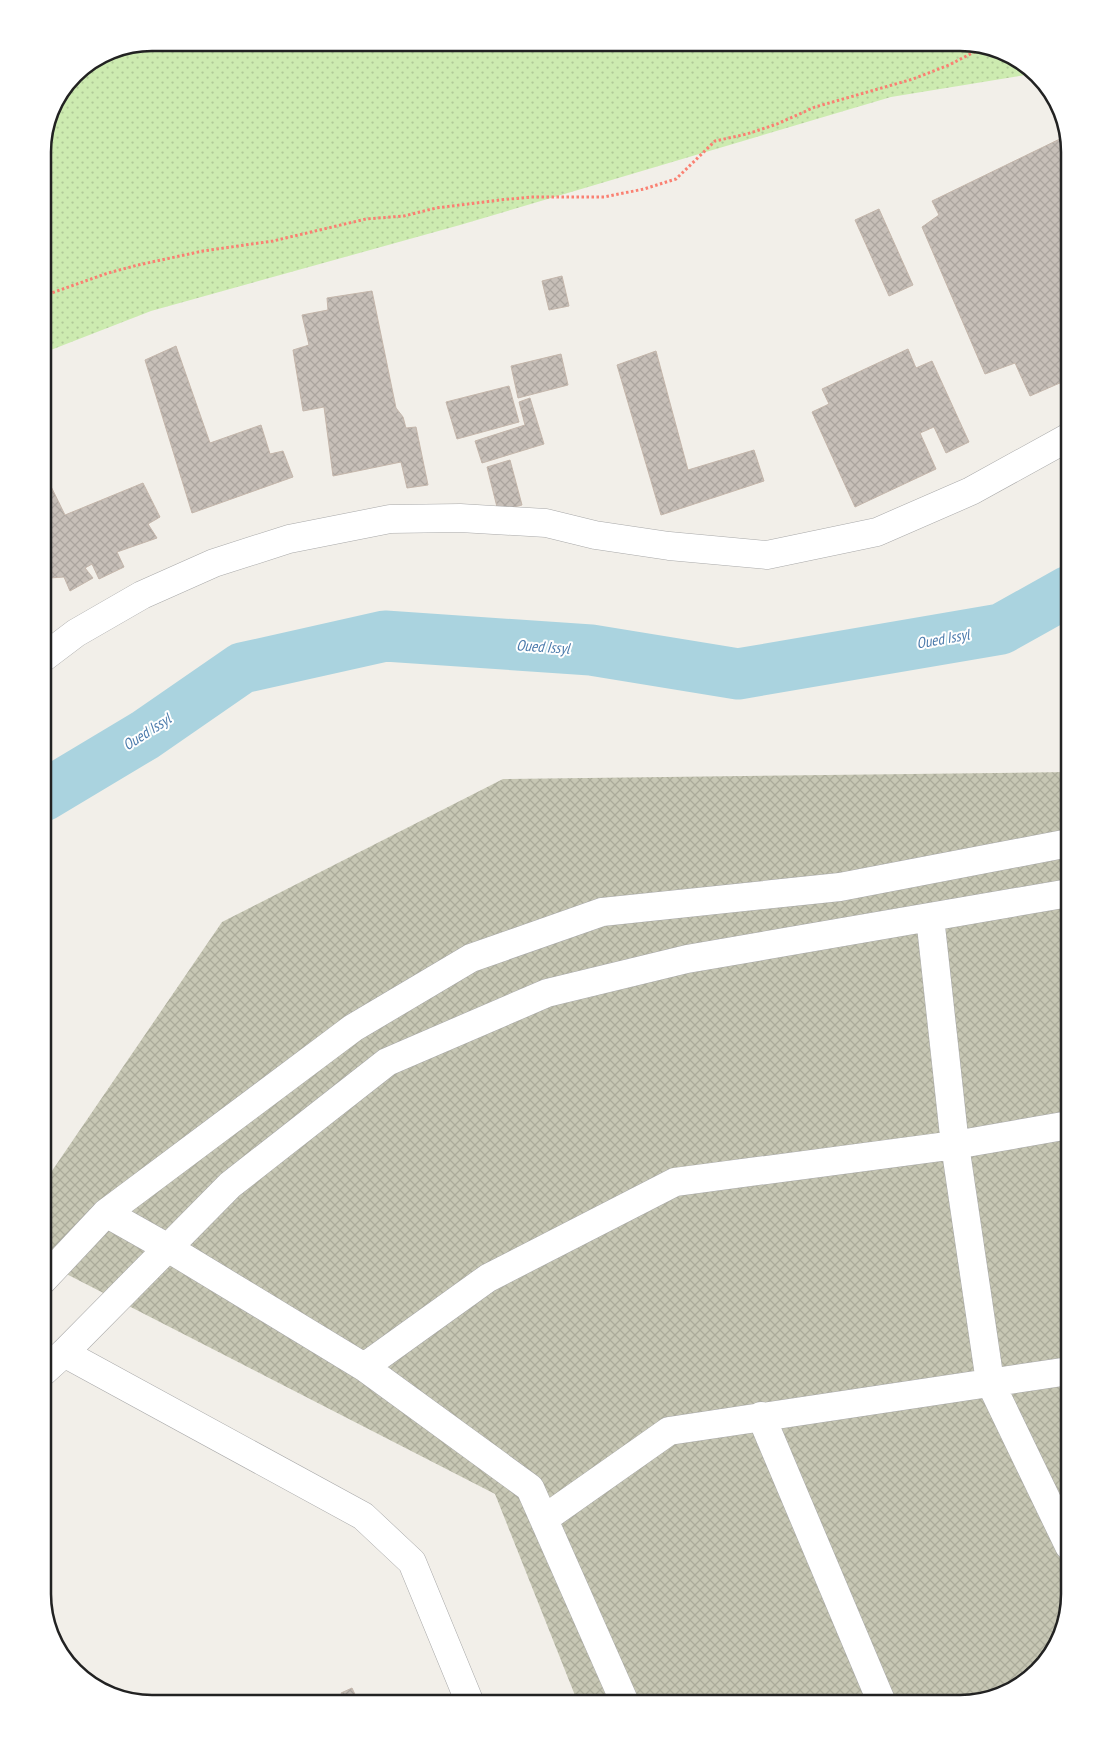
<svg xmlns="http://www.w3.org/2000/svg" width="1112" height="1746" font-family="'PT Sans Narrow',sans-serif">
<defs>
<pattern id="construction-cross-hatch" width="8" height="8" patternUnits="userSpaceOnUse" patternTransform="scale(1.25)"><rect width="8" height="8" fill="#c7c7b4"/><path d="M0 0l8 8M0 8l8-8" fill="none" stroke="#abab9a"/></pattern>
<pattern id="grass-dots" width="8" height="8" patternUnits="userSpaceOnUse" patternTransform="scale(1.25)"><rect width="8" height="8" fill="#cdebb0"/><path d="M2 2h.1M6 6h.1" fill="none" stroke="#b0c997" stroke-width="1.8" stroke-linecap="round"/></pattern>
<pattern id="building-cross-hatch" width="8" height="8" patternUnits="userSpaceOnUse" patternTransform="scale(1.25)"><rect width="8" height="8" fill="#c7bfb8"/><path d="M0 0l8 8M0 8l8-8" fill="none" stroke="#aba49e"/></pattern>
</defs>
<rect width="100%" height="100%" fill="#f2efe9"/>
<path fill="url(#construction-cross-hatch)" d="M1069 772V1594L1055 1649 1009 1692 960 1703H578L495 1494 43 1262V1184L222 922 503 779Z"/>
<path fill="url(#grass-dots)" d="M152 43H967L1021 61 1032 74 891 97 460 225 151 311 43 353V145L51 110 75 74 110 51Z"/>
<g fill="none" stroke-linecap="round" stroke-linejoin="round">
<path stroke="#aad3df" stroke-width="51" d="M43 796 145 735 242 668 385 636 591 650 738 674 1001 629 1069 591"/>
</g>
<path fill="url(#building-cross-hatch)" stroke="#c4b6ab" d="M1066 136 1070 152 1069 379 1030 396 1015 363 985 374 922 227 939 215 932 201Z
M879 209 913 285 889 296 855 220Z
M562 276 569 306 549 310 542 281Z
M372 291 396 408 403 417 406 428 416 427 428 485 407 488 401 462 333 476 324 407 303 411 293 350 309 345 302 315 328 310 327 298Z
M176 346 210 443 261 425 270 454 283 451 293 477 192 513 145 360Z
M908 349 916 368 932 361 969 442 946 453 934 427 920 433 936 469 855 507 812 412 829 404 822 389Z
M656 351 688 470 754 450 764 481 661 515 617 365Z
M561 354 568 385 518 398 511 366Z
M509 386 519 422 457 439 446 402Z
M530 398 544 444 482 463 475 441 525 425 519 402Z
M510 460 522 505 498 511 487 467Z
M43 470 65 515 143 483 160 517 148 524 157 538 117 552 124 567 99 579 92 564 85 568 93 578 70 591 64 577 49 578 43 565Z
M352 1688 359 1703H346L341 1693Z"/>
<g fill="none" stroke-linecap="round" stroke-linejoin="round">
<defs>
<path id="street" d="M43 658 76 633 142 595 214 563 289 539 390 519 460 518 546 523 595 535 669 546 767 555 877 532 971 491 1069 437
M930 917 955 1145 990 1382 1069 1546
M106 1213 168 1248 364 1367 530 1488 625 1703
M43 1280 106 1213 353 1028 471 958 602 912 840 887 1069 843
M64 1353 363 1516 412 1562 470 1703
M364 1367 488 1278 675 1182 955 1145 1069 1125
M43 1372 64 1353 230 1185 387 1062 547 993 687 959 1069 893
M761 1416 882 1703
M544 1519 669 1431 1069 1371"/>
</defs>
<use href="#street" stroke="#a9a9a9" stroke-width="29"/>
<path stroke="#fa8072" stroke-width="3" stroke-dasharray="2.5 2.5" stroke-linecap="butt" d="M43 296 108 273 138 265 203 251 273 241 366 219 404 216 436 208 500 200 531 197H604L644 189 676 179 715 141 747 134 777 124 815 107 913 79 949 65 982 48"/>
<use href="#street" stroke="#fff" stroke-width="28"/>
</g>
<g text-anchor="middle" stroke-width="4" stroke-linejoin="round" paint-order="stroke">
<g font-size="15" font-style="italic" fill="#4a7aab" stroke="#fff">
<text transform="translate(943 639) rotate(-10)" y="5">Oued Issyl</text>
<text transform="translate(543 647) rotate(4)" y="5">Oued Issyl</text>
<text transform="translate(147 732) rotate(-33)" y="5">Oued Issyl</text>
</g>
</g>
<path d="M0 0H1112V1746H0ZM152 51H960A101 101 0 0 1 1061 152V1594A101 101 0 0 1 960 1695H152A101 101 0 0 1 51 1594V152A101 101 0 0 1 152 51Z" fill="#fff" fill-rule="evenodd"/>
<path fill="none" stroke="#222" stroke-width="2.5" d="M152 51H960A101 101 0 0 1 1061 152V1594A101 101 0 0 1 960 1695H152A101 101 0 0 1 51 1594V152A101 101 0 0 1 152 51Z"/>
</svg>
